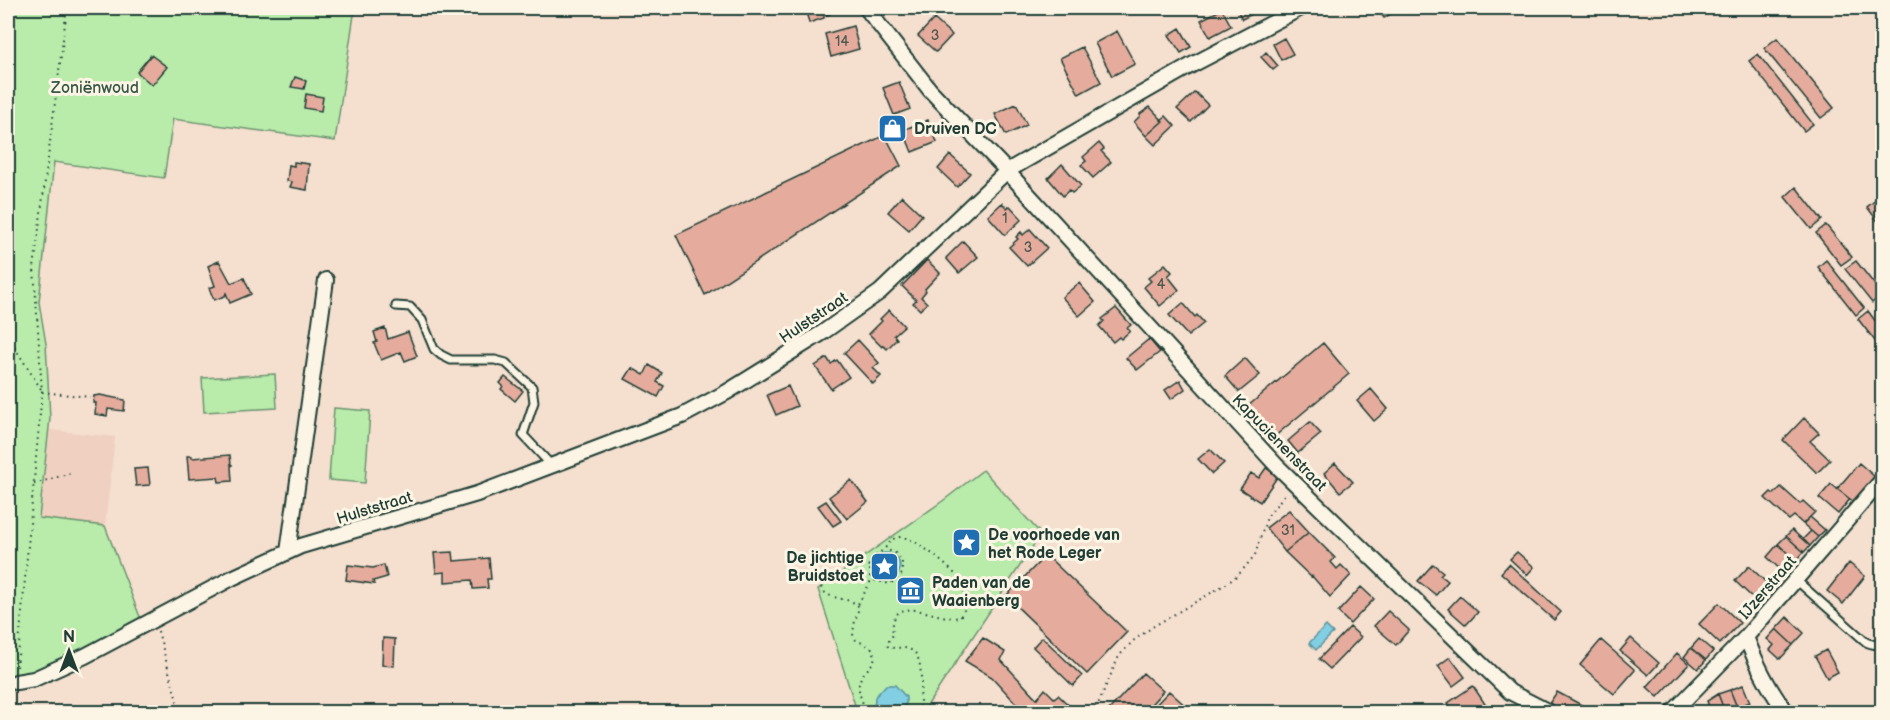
<svg xmlns="http://www.w3.org/2000/svg" width="1890" height="720" font-family="'Balsamiq Sans',sans-serif">
<rect width="100%" height="100%" fill="#f5dfcf"/>
<filter id="ink" filterUnits="userSpaceOnUse"><feTurbulence type="fractalNoise" baseFrequency=".0167" numOctaves="2"/><feDisplacementMap in="SourceGraphic" scale="12" xChannelSelector="R" yChannelSelector="G"/><feConvolveMatrix kernelMatrix="1 2 1 2 8 2 1 2 1" color-interpolation-filters="sRGB"/></filter>
<g filter="url(#ink)">
<path fill="#f0d0c0" d="M49 430 115 437 105 526 39 519Z"/>
<path fill="#b9ebab" stroke="#6c9470" stroke-width="1.5" d="M8 8H355L335 141 173 119 164 178 54 162 39 302 46 344 50 418 39 518 105 526 145 630 36 682 8 693Z
M275 374 277 408 204 412 202 378Z
M334 408 370 411 365 483 329 480Z
M983 470 1041 534 923 712H835L855 705 818 589 944 500Z"/>
<path fill="#82cee2" stroke="#5a949c" stroke-width="1.5" d="M872 567a14 14 0 1 1 28 0a14 14 0 1 1-28 0Z
M1326 626 1333 633 1316 650 1309 643Z
M886 685H895L906 697V704L900 712H874L875 697Z"/>
<path fill="#e5ac9d" stroke="#1f3d34" stroke-width="1.5" d="M805 8H828L830 14 824 16V18L809 23Z
M1236 8H1260L1261 10 1242 19Z
M1377 8H1401L1384 18Z
M1222 9 1231 26 1210 37 1201 20Z
M934 19 952 35 936 52 918 36Z
M853 26 859 49 831 57 825 34Z
M1180 28 1191 47 1181 53 1169 35Z
M1117 31 1135 64 1112 76 1095 43Z
M1284 38 1293 54 1281 60 1273 44Z
M1777 38 1834 108 1821 118 1764 48Z
M1082 47 1101 82 1079 94 1060 58Z
M1266 52 1278 66 1273 70 1261 57Z
M1758 54 1813 124 1804 131 1749 61Z
M151 55 167 67 152 85 137 72Z
M295 77 306 81 304 89 291 87Z
M899 82 910 109 894 115 883 88Z
M1195 92 1208 105 1191 122 1177 109Z
M306 94 323 97 321 111 304 108Z
M1016 104 1027 125 1006 135 995 114Z
M1150 107 1163 121 1146 136 1134 122 1140 116V114Z
M1166 116 1175 126 1155 145 1146 136 1163 121 1161 120Z
M928 120 937 142 912 152 903 130Z
M885 135 901 166 705 295 676 235Z
M1099 143 1104 149 1101 151 1111 162 1093 178 1081 165 1086 161 1083 157Z
M950 155 970 173 957 187 938 169Z
M294 162 309 164 307 190 290 187 292 182 287 181 289 165 294 166Z
M1062 164 1081 186 1072 193 1069 190 1063 196 1048 178Z
M1796 187 1822 220 1811 229 1785 197Z
M902 196 922 215 909 230 888 212Z
M1877 199 1882 206V227L1867 207Z
M1002 203 1007 208 1010 206 1022 219 1005 235 988 216Z
M1826 225 1852 257 1841 265 1816 233Z
M1030 229 1047 248 1027 266 1009 247 1018 239 1016 237 1021 232 1023 235Z
M963 241 978 257 959 273 946 258Z
M927 260 940 273 925 289 926 291 921 297 927 303 920 310 913 303 916 300 902 286Z
M1826 260 1864 308 1856 315 1818 267Z
M219 261 231 283 244 278 251 294 230 303 226 293 225 296 214 300 209 288 215 286 208 266Z
M1856 261 1882 294 1872 303 1845 269Z
M1165 264 1172 272 1168 276 1179 290 1160 306 1144 287 1151 281 1148 278Z
M1079 283 1095 302 1079 316 1062 297Z
M1183 303 1195 317 1197 315 1204 323 1188 336 1169 315Z
M1116 308 1131 325 1127 328 1130 331 1121 339 1119 337 1113 342 1099 326 1104 321 1102 319Z
M889 310 904 326 894 335 897 339 887 349 883 345 882 347 869 334 882 321 880 319Z
M1868 311 1882 330V350L1858 319Z
M385 328 388 339 408 332 417 356 405 361 401 352 381 360 374 343 377 342 374 332Z
M1149 339 1160 352 1137 370 1126 358Z
M858 340 879 363 873 368 881 376 873 384 844 353Z
M1323 343 1349 374 1274 437 1248 406Z
M827 358 831 364 837 360 849 377 831 389 815 366Z
M1245 358 1260 375 1239 392 1225 376Z
M649 365 662 373 657 382 664 386 658 397 625 379 632 368 644 375Z
M505 377 523 391 515 401 501 389 503 386 500 383Z
M1180 380 1185 389 1171 399 1165 390Z
M788 386 797 406 776 415 767 395Z
M1371 389 1388 409 1374 421 1357 401Z
M100 395 125 400 124 411 108 409 107 416 95 414 96 403H93L94 396Z
M1804 418 1819 433 1810 441 1830 460 1817 473 1783 440Z
M1310 422 1321 434 1298 453 1288 441Z
M1210 449 1224 463 1212 474 1198 459Z
M230 455 231 465H232L231 467 232 481 219 482 218 477 189 479 187 456H192V458Z
M1335 463 1353 482 1340 492 1324 473Z
M1859 463 1875 477 1854 502 1837 489Z
M148 468 150 485 136 486 134 469Z
M1266 468 1278 476 1260 502 1240 489 1251 473 1259 478Z
M851 480 868 502 847 519 829 497Z
M1831 484 1850 499 1838 514 1819 498Z
M1781 487 1800 504 1803 501 1815 512 1803 524 1794 516 1789 520 1765 498 1771 492 1774 494Z
M826 501 841 521 833 526 818 506Z
M1289 510 1309 532 1285 552 1266 528Z
M1810 517 1825 530 1818 537 1803 524Z
M1792 530 1810 546 1804 552 1786 536Z
M1811 531 1818 537 1810 546 1803 539Z
M1309 532 1335 558 1331 562 1337 569 1341 565 1351 575 1330 597 1312 576 1311 577 1285 552Z
M1786 536 1804 552 1796 561 1778 544Z
M1778 544 1796 561 1784 573 1767 557Z
M453 552 454 561 489 558 491 579H487L488 588 473 589 472 580 445 582V572L436 573 434 553Z
M1517 552 1534 567 1527 575 1510 559Z
M1046 555 1127 632 1087 674 1006 596Z
M1849 563 1865 576 1843 604 1827 591Z
M1433 564 1443 572 1440 575 1448 581 1436 595 1418 581Z
M1509 564 1561 612 1554 620 1501 573Z
M348 565 373 568 384 565 387 577 373 581 374 584 346 580Z
M1749 566 1770 586 1756 601 1735 581Z
M1361 587 1374 599 1350 624 1338 612Z
M1460 596 1478 612 1466 625 1448 609Z
M1719 603 1740 623 1720 644 1699 624Z
M1388 611 1409 630 1396 645 1374 626Z
M1787 617 1804 633 1793 645 1776 629Z
M1350 627 1361 637 1330 669 1319 659Z
M1776 629 1793 645 1780 659 1770 650 1774 645 1767 639Z
M1042 637 1082 676 1073 686 1033 647Z
M383 638 395 639 394 666 382 665Z
M983 638 1005 652 1001 660 1037 699 1045 689 1054 698 1058 695 1076 712H1024L992 677 965 661Z
M1631 638 1659 663 1648 675 1620 651Z
M1699 639 1713 651 1706 660 1691 648Z
M1601 640 1635 670 1614 694 1580 665Z
M1691 648 1706 660 1698 669 1684 657Z
M1826 650 1838 672 1827 678 1815 656Z
M1677 653 1689 664 1658 697 1647 687Z
M1450 657 1465 677 1453 686 1438 666Z
M1143 673 1163 691 1144 712H1107Z
M1743 685 1750 702 1737 707 1730 690Z
M1473 686 1485 704 1473 712H1455L1448 703Z
M1730 690 1737 707 1725 712 1718 694Z
M1169 691 1189 709 1186 712H1149Z
M1557 692 1589 709V712H1561L1548 705Z
M1718 694 1725 712H1711L1707 701Z
M1485 704 1491 712H1473Z"/>
<g fill="none" stroke-linecap="round" stroke-linejoin="round">
<defs>
<path id="service" d="M396 306 410 307 422 320 434 349 441 355 451 360H495L506 363 532 387 534 402 523 435 552 466
M1796 580 1866 642C1873 645 1877 646 1882 640"/>
<path id="minor" d="M866 8 930 90 1007 171 1276 465 1510 692 1549 712
M288 552 326 280
M1746 637C1756 663 1769 691 1787 712
M16 682 34 679 85 656 232 578 301 546 477 494 682 416 727 392 822 333 880 292 1007 171 1190 66 1301 8
M1673 712 1746 637 1882 480"/>
</defs>
<use href="#service" stroke="#1f3d34" stroke-width="11"/>
<use href="#minor" stroke="#1f3d34" stroke-width="18"/>
<path stroke="#1f3d34" stroke-width="2" stroke-dasharray="1.5 4.5" stroke-linecap="butt" d="M8 337 41 389
M42 392 90 397
M34 484 74 472
M857 561 860 564 870 566V583L858 604
M870 566C873 556 879 554 885 548 890 543 891 538 900 537 916 536 954 572 965 584L964 610 960 617C939 623 888 587 893 635L887 643 888 647C896 649 904 646 911 650 926 656 920 698 919 712
M871 576 873 580 890 584 902 574V561L895 553 885 549
M821 587C827 602 849 595 859 607L854 625 853 636 856 640 871 647C882 663 865 667 860 680 856 690 863 704 867 712
M158 631 180 712
M17 667 42 392 34 268 67 8
M1091 712 1098 704 1119 656 1133 641 1154 626 1228 583 1241 572 1255 555 1267 517 1285 494"/>
<use href="#service" stroke="#fcf5e5" stroke-width="7"/>
<use href="#minor" stroke="#fcf5e5" stroke-width="14"/>
</g>
</g>
<defs>
<symbol id="shop-square" viewBox="-11 -11 22 22"><rect x="-9" y="-9" width="18" height="18" rx="4" fill="#1f6fb2" stroke="#fcf5e5"/><path d="M-5-2.5h2.3a2.7 3.5 0 0 1 5.4 0H5L5.5 6h-11ZM-1.5-2.5h3a1.5 2.3 0 0 0-3 0Z" fill="#fff"/></symbol>
<symbol id="sight-square" viewBox="-11 -11 22 22"><rect x="-9" y="-9" width="18" height="18" rx="4" fill="#1f6fb2" stroke="#fcf5e5"/><path d="M0-6L1.8-2.2L6-1.7L2.9 1.2L3.7 5.4L0 3.3L-3.7 5.4L-2.9 1.2L-6-1.7L-1.8-2.2Z" fill="#fff"/></symbol>
<symbol id="museum-square" viewBox="-11 -11 22 22"><rect x="-9" y="-9" width="18" height="18" rx="4" fill="#1f6fb2" stroke="#fcf5e5"/><path d="M0-6L6-3V-2H-6V-3ZM-5-1h2V3h-2ZM-1-1h2V3h-2ZM3-1h2V3H3ZM-6 4H6V6H-6Z" fill="#fff"/></symbol>
</defs>
<g fill-rule="evenodd">
<use href="#shop-square" x="876" y="112" width="33" height="33"/>
<use href="#sight-square" x="950" y="526" width="33" height="33"/>
<use href="#sight-square" x="868" y="550" width="33" height="33"/>
<use href="#museum-square" x="894" y="574" width="33" height="33"/>
</g>
<g text-anchor="middle" stroke-width="6" stroke-linejoin="round" paint-order="stroke">
<g font-size="14" fill="#50594e">
<text x="935" y="40">3</text>
<text x="842" y="46">14</text>
<text x="1005" y="223">1</text>
<text x="1028" y="252">3</text>
<text x="1161" y="289">4</text>
<text x="1288" y="535">31</text>
</g>
<g font-size="16" fill="#365746" stroke="#fcf5e5">
<text x="95" y="93">Zoniënwoud</text>
</g>
<g font-size="16" font-weight="bold" fill="#1f3d34" stroke="#fcf5e5" text-anchor="start">
<text x="914" y="134">Druiven DC</text>
<text x="988" y="540">De voorhoede van<tspan x="988" dy="18">het Rode Leger</tspan></text>
<text x="864" y="563" text-anchor="end">De jichtige<tspan x="864" dy="18">Bruidstoet</tspan></text>
<text x="932" y="588">Paden van de<tspan x="932" dy="18">Waaienberg</tspan></text>
</g>
<g font-size="16" fill="#1f3d34" stroke="#fcf5e5">
<text transform="translate(813 317) rotate(-34)" y="6">Hulststraat</text>
<text transform="translate(1280 442) rotate(46)" y="6">Kapucienenstraat</text>
<text transform="translate(374 507) rotate(-17)" y="6">Hulststraat</text>
<text transform="translate(1767 587) rotate(-49)" y="6">IJzerstraat</text>
</g>
</g>
<rect width="1890" height="720" fill="none" stroke="#fcf5e5" stroke-width="30"/>
<rect x="15" y="15" width="1860" height="690" fill="none" stroke="#1f3d34" stroke-width="2" filter="url(#ink)"/>
<g transform="translate(69 651)" stroke="#fcf5e5" stroke-width="4.5" paint-order="stroke">
<path d="M0-4.5L10 22L0 15L-10 22Z" fill="#1f3d34"/>
<text y="-9" font-size="16" font-weight="bold" text-anchor="middle" fill="#1f3d34">N</text>
</g>
</svg>
